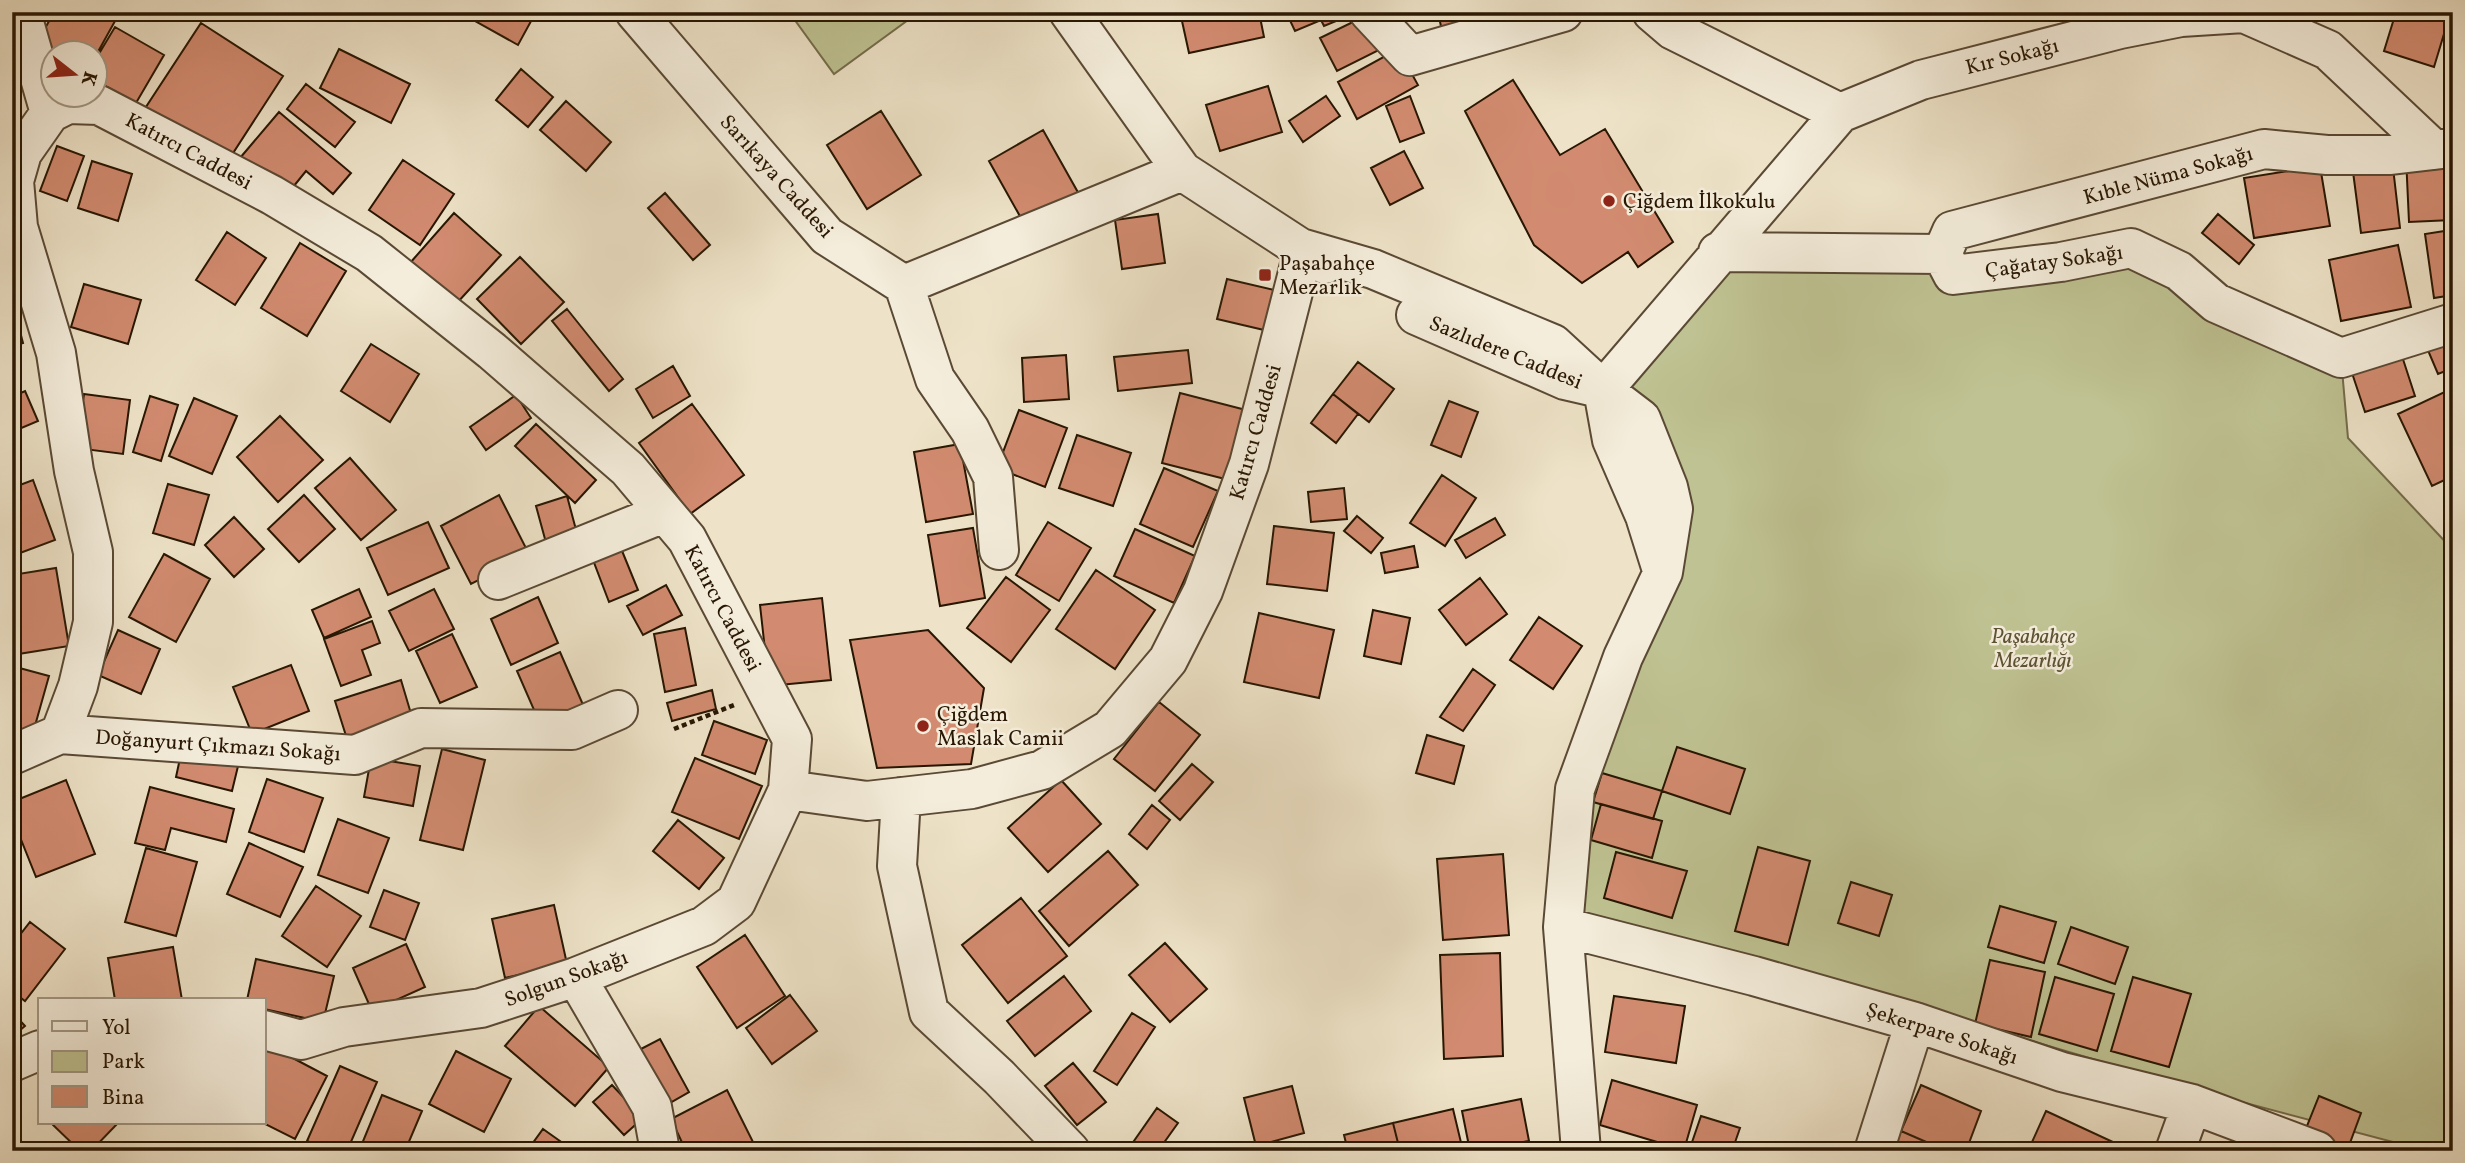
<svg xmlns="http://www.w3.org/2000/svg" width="2465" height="1163" font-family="Vollkorn,serif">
<rect width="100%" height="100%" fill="#eee3c8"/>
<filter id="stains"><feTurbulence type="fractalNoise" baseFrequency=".00286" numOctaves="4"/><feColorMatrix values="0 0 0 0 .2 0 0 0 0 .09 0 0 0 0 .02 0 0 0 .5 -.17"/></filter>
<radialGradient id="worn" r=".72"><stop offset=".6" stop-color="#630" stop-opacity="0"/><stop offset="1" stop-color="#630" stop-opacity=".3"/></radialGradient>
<path fill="#bfc292" stroke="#746c4a" stroke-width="2" d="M789 12H919L834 74Z
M1718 252 2126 261 2341 358 2348 438 2453 550V1151H2427L2204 1092 1920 1008 1563 927 1575 789 1663 573 1603 390Z"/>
<path fill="#d28b70" stroke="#281602" stroke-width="2" d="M54 12H120L94 59V52H54L37 43Z
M470 12H536L518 45 468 17Z
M1180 12H1259L1264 37 1189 53Z
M1286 12H1344L1346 17 1324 26 1321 20 1295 31Z
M1353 12 1383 48 1337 71 1320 38 1353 22 1349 14Z
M1438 12H1483L1486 25 1443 36Z
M2396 12 2450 14 2434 67 2384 51Z
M201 23 283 76 224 167 142 113Z
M115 27 164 55 136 103 94 80V62Z
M339 49 410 84 391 123 320 88Z
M1398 49 1418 85 1357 119 1338 82Z
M521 69 553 97 528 127 496 100Z
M1513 80 1560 155 1605 129 1673 242 1638 267 1628 252 1582 283 1534 245 1465 111Z
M306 84 355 122 335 147 287 109Z
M1268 86 1282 132 1220 151 1206 105Z
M1326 96 1340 116 1303 142 1289 121Z
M1410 96 1424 133 1400 142 1386 106Z
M566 101 611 142 586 171 540 130Z
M881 111 921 175 867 209 827 145Z
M279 112 351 173 333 194 306 171 285 197 240 158Z
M1043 130 1080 196 1026 227 989 161Z
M57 146 84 156 67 201 40 191Z
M1404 151 1423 188 1390 205 1371 168Z
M2448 155 2452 220 2409 222 2406 157Z
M2392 159 2400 228 2361 233 2352 164Z
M403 160 454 194 420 245 369 210Z
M92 161 132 174 118 221 78 208Z
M2320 166 2330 226 2254 238 2244 178Z
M665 193 710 245 693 260 648 208Z
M454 213 501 255 456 304 410 263Z
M1158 214 1165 263 1122 269 1115 220Z
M2218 214 2254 245 2239 264 2202 233Z
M2451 230 2453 295 2434 298 2425 234Z
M227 232 266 258 235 305 196 280Z
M300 243 346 271 307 336 261 308Z
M2398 245 2411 307 2341 321 2329 260Z
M520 257 564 302 521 344 477 299Z
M1227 279 1274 290 1264 330 1217 319Z
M84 284 141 300 128 344 71 327Z
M12 300 23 343 12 346Z
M567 309 623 379 609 391 552 321Z
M2453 337V368L2438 374 2427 348Z
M371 344 419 374 390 422 341 391Z
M1188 350 1192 383 1118 391 1114 357Z
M2400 350 2415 396 2365 412 2350 367Z
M1066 355 1069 399 1024 402 1022 358Z
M1358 362 1394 389 1369 422 1333 394Z
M673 366 690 396 653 418 636 389Z
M2453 388V476L2432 486 2398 414Z
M25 391 38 421 12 432V397Z
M1180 393 1246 410 1229 480 1162 463Z
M84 394 130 400 123 454 76 448Z
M1333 394 1358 414 1336 443 1311 423Z
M516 395 531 418 486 450 470 427Z
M150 396 178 405 161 461 133 452Z
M194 398 237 416 212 474 169 456Z
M1449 401 1478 412 1461 457 1431 445Z
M692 404 744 475 690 514 639 443Z
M1019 410 1067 428 1045 487 997 468Z
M280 416 323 460 278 502 237 457Z
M536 424 596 480 575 503 515 446Z
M1077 435 1131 453 1113 506 1059 488Z
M960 444 973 514 926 522 914 452Z
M350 458 396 510 361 540 315 488Z
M1164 468 1218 491 1193 547 1140 524Z
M1442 475 1476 498 1445 546 1410 523Z
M33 480 55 540 12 556V488Z
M168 484 209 495 194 545 153 533Z
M1344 488 1347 519 1311 522 1308 492Z
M304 495 335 529 299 562 268 529Z
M499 495 529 554 471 584 441 526Z
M567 496 579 541 548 550 536 506Z
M1357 516 1383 538 1371 553 1344 531Z
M234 517 264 549 234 577 205 545Z
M1495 518 1505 535 1466 558 1455 540Z
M428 522 449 568 388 595 367 548Z
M1048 522 1091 548 1059 601 1016 575Z
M1274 526 1334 533 1327 591 1267 584Z
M973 528 985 598 940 606 928 535Z
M1135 529 1195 556 1174 603 1114 576Z
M618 541 638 590 609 602 590 552Z
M1414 546 1418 567 1385 573 1381 553Z
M164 554 210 579 176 642 129 617Z
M56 568 69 646 12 655V575Z
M1096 570 1155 610 1115 669 1056 629Z
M1006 577 1050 610 1011 662 967 628Z
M1480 578 1507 614 1466 645 1439 610Z
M666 585 682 615 643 635 627 606Z
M359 589 371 617 324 638 312 610Z
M434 589 454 629 409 651 389 611Z
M538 597 558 643 511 665 491 619Z
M822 598 831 680 769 686 760 605Z
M1373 610 1410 618 1401 664 1364 656Z
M1259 613 1334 630 1319 698 1244 682Z
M1539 617 1582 646 1553 689 1510 660Z
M372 621 380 643 362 650 371 675 341 686 324 639Z
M685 628 696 685 665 692 654 634Z
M118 630 160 649 141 694 98 675Z
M928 630 984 688 971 764 877 768 850 640Z
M452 634 477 687 440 703 416 651Z
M560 652 584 707 541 726 517 671Z
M291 665 309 711 252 734 233 687Z
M12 666 49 676 31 740 12 735Z
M1473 669 1495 685 1463 731 1440 717Z
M401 680 412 717 347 739 335 701Z
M712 690 716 709 672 721 667 703Z
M1159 702 1200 735 1155 791 1114 759Z
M714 721 767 740 755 774 702 755Z
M1427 735 1464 746 1454 784 1416 773Z
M1677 747 1745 769 1730 814 1662 791Z
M182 749 239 762 232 791 176 777Z
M442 749 485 760 463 850 420 840Z
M371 758 420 766 413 806 364 797Z
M695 758 762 786 739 839 672 812Z
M1192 764 1213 782 1180 820 1159 801Z
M1602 773 1662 791 1653 819 1593 802Z
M267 779 323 798 304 852 249 832Z
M66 780 95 854 36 877 12 817V802Z
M1061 780 1101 824 1048 872 1008 828Z
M150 787 234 809 226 842 171 828 165 850 135 843Z
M1601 804 1662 821 1652 858 1591 840Z
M1152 805 1170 820 1147 849 1129 834Z
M338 819 389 838 368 893 318 875Z
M678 820 724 858 699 889 653 851Z
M249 843 303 867 280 917 227 894Z
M1758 847 1810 861 1788 945 1735 931Z
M146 848 197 862 176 936 125 922Z
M1108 851 1138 885 1069 946 1039 911Z
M1616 852 1687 871 1672 918 1604 898Z
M1503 854 1509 935 1443 940 1437 859Z
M1851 882 1892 895 1879 936 1838 923Z
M316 886 361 916 327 967 282 936Z
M384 890 419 903 405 940 370 927Z
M1021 898 1067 956 1008 1003 962 945Z
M554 905 567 964 505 978 492 919Z
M2000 906 2056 922 2044 963 1988 947Z
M30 922 65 949 25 1001 12 991V945Z
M2071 927 2128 947 2115 984 2058 964Z
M745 935 785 996 737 1028 697 967Z
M1165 943 1207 989 1170 1022 1129 975Z
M406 944 425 987 372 1011 353 968Z
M173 947 182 1000H115L108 958Z
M1500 953 1503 1056 1444 1059 1440 955Z
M256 959 334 976 323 1022 264 1009V1000H247Z
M1990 960 2045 972 2031 1037 1975 1024Z
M1064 976 1091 1011 1035 1056 1007 1021Z
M2055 977 2114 994 2097 1051 2039 1034Z
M2133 977 2191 994 2169 1067 2111 1051Z
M790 995 817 1031 772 1064 746 1028Z
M1614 996 1685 1006 1676 1063 1605 1052Z
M539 1006 609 1067 575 1106 505 1046Z
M12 1012 25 1026 12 1037Z
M1132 1013 1155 1027 1117 1085 1094 1071Z
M660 1039 689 1092 668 1104 639 1050Z
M268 1045 327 1076 295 1139 263 1123 264 1053Z
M456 1051 511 1079 484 1132 429 1104Z
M1073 1063 1106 1102 1077 1125 1045 1086Z
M340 1066 377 1082 347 1151H329L307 1141Z
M1612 1080 1697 1105 1684 1150 1600 1125Z
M612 1085 643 1118 624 1135 593 1102Z
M1921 1085 1981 1111 1966 1151H1947L1901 1131Z
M1292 1086 1304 1133 1256 1146 1244 1098Z
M727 1090 754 1144 739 1151H686L671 1119Z
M382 1095 422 1111 405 1151H359Z
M2319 1096 2361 1113 2347 1151H2326L2301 1141Z
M1521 1099 1529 1141 1470 1151 1462 1111Z
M1157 1108 1178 1123 1158 1151H1127Z
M1453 1109 1463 1151H1400L1393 1123Z
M2046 1111 2113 1142 2109 1151H2028Z
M1701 1116 1740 1128 1732 1151H1689Z
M51 1123H118L91 1151H80Z
M1393 1123 1400 1151H1348L1344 1135Z
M543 1129 574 1151H527Z
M1901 1131 1947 1151H1893Z"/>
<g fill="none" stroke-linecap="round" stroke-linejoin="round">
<defs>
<path id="minor" d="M21 12 50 113
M635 12 827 236 904 285 1182 171
M1069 12 1182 171 1325 264
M1369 12 1410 56 1563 12
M1840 113 1921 80 2120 29 2181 17 2244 13 2328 50 2434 150
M1304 249 1373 269 1553 344 1603 390 1641 419 1668 487 1673 509 1663 572 1623 657 1575 789 1563 927 1581 1151
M1718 252 1942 254 1953 275 2061 262 2131 248 2179 271 2216 303 2341 358 2453 323
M1942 254 1952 231 2264 149 2327 155H2391L2451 148
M904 285 935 379 970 430 993 477 999 550
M1416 315 1565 380 1591 386
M1603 390 1840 113 1673 30 1652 12
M1603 390 1612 440 1645 516 1661 567
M498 580 664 513
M60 734 355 755 421 728 572 730 618 710
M12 755 60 734 78 686 93 622V552L74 471 56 353 18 227 14 181 22 153 50 113 68 104 99 105 272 195 369 253 492 351 628 469 687 539 792 739 788 790 736 902 704 926 576 977 481 1008 344 1027 301 1040 264 1030
M788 790 867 801 972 789 1042 770 1110 729 1168 660 1203 591 1249 464 1304 249
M901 797 897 866 929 1012 999 1077 1070 1151
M1563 927 1754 976 1915 1022 2062 1072 2192 1104 2317 1151
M576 977 652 1107 660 1151
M12 1062 40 1050
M1874 1151 1915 1022
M2175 1151 2192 1104"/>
</defs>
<use href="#minor" stroke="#5a4934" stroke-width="42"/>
<path stroke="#281602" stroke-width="4.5" stroke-dasharray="5 3.5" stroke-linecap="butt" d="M674 729 734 705"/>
<use href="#minor" stroke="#f4eddb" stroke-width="38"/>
</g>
<g fill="#8f2418" stroke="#f4eddb" stroke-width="2.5">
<circle cx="1609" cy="201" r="7"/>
<rect x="1258" y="268" width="14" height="14" rx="3.5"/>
<circle cx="923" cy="726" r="7"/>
</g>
<g text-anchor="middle" stroke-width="5" stroke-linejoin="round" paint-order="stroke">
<g font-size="21" fill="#281602" stroke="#f4eddb">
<text transform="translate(2012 56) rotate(-14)" y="7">Kır Sokağı</text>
<text transform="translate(189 151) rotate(28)" y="7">Katırcı Caddesi</text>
<text transform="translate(2168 175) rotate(-15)" y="7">Kıble Nüma Sokağı</text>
<text transform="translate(777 176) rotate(48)" y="7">Sarıkaya Caddesi</text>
<text transform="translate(2054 261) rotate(-8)" y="7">Çağatay Sokağı</text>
<text transform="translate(1506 352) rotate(22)" y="7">Sazlıdere Caddesi</text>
<text transform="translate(1255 432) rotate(-74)" y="7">Katırcı Caddesi</text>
<text transform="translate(723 608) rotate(62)" y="7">Katırcı Caddesi</text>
<text transform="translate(218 745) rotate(4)" y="7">Doğanyurt Çıkmazı Sokağı</text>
<text transform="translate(566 978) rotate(-20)" y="7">Solgun Sokağı</text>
<text transform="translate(1942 1033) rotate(18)" y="7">Şekerpare Sokağı</text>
</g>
<g font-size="21" fill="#281602" stroke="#f4eddb" text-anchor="start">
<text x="1623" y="208">Çiğdem İlkokulu</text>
<text x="1279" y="270">Paşabahçe<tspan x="1279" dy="24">Mezarlık</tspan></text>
<text x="937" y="721">Çiğdem<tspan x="937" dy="24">Maslak Camii</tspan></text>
</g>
<g font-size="21" font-style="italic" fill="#5d5234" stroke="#f4eddb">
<text x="2033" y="643">Paşabahçe<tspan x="2033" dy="24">Mezarlığı</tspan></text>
</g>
</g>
<rect width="2465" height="1163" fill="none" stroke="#eee3c8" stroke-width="42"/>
<rect x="14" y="14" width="2437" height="1135" fill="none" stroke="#281602" stroke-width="3.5"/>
<rect x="21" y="21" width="2423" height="1121" fill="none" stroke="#281602" stroke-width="2"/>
<rect x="38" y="998" width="228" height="126" fill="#f4eddb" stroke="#a29784" stroke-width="2"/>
<rect x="52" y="1021" width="35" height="10" fill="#f4eddb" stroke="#a29784" stroke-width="2"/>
<text x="102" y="1034" font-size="21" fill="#281602">Yol</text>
<rect x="52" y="1051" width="35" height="21" fill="#bfc292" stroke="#a29784" stroke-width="2"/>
<text x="102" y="1068" font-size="21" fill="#281602">Park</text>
<rect x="52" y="1086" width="35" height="21" fill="#d28b70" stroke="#a29784" stroke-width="2"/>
<text x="102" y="1104" font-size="21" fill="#281602">Bina</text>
<g transform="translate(74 74) rotate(107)"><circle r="33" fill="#f4eddb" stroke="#a29784" stroke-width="2"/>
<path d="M0-5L12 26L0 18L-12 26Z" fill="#8f2418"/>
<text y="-10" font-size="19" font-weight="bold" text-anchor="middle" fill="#281602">K</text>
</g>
<rect width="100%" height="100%" filter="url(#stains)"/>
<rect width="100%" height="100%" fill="url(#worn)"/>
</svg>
